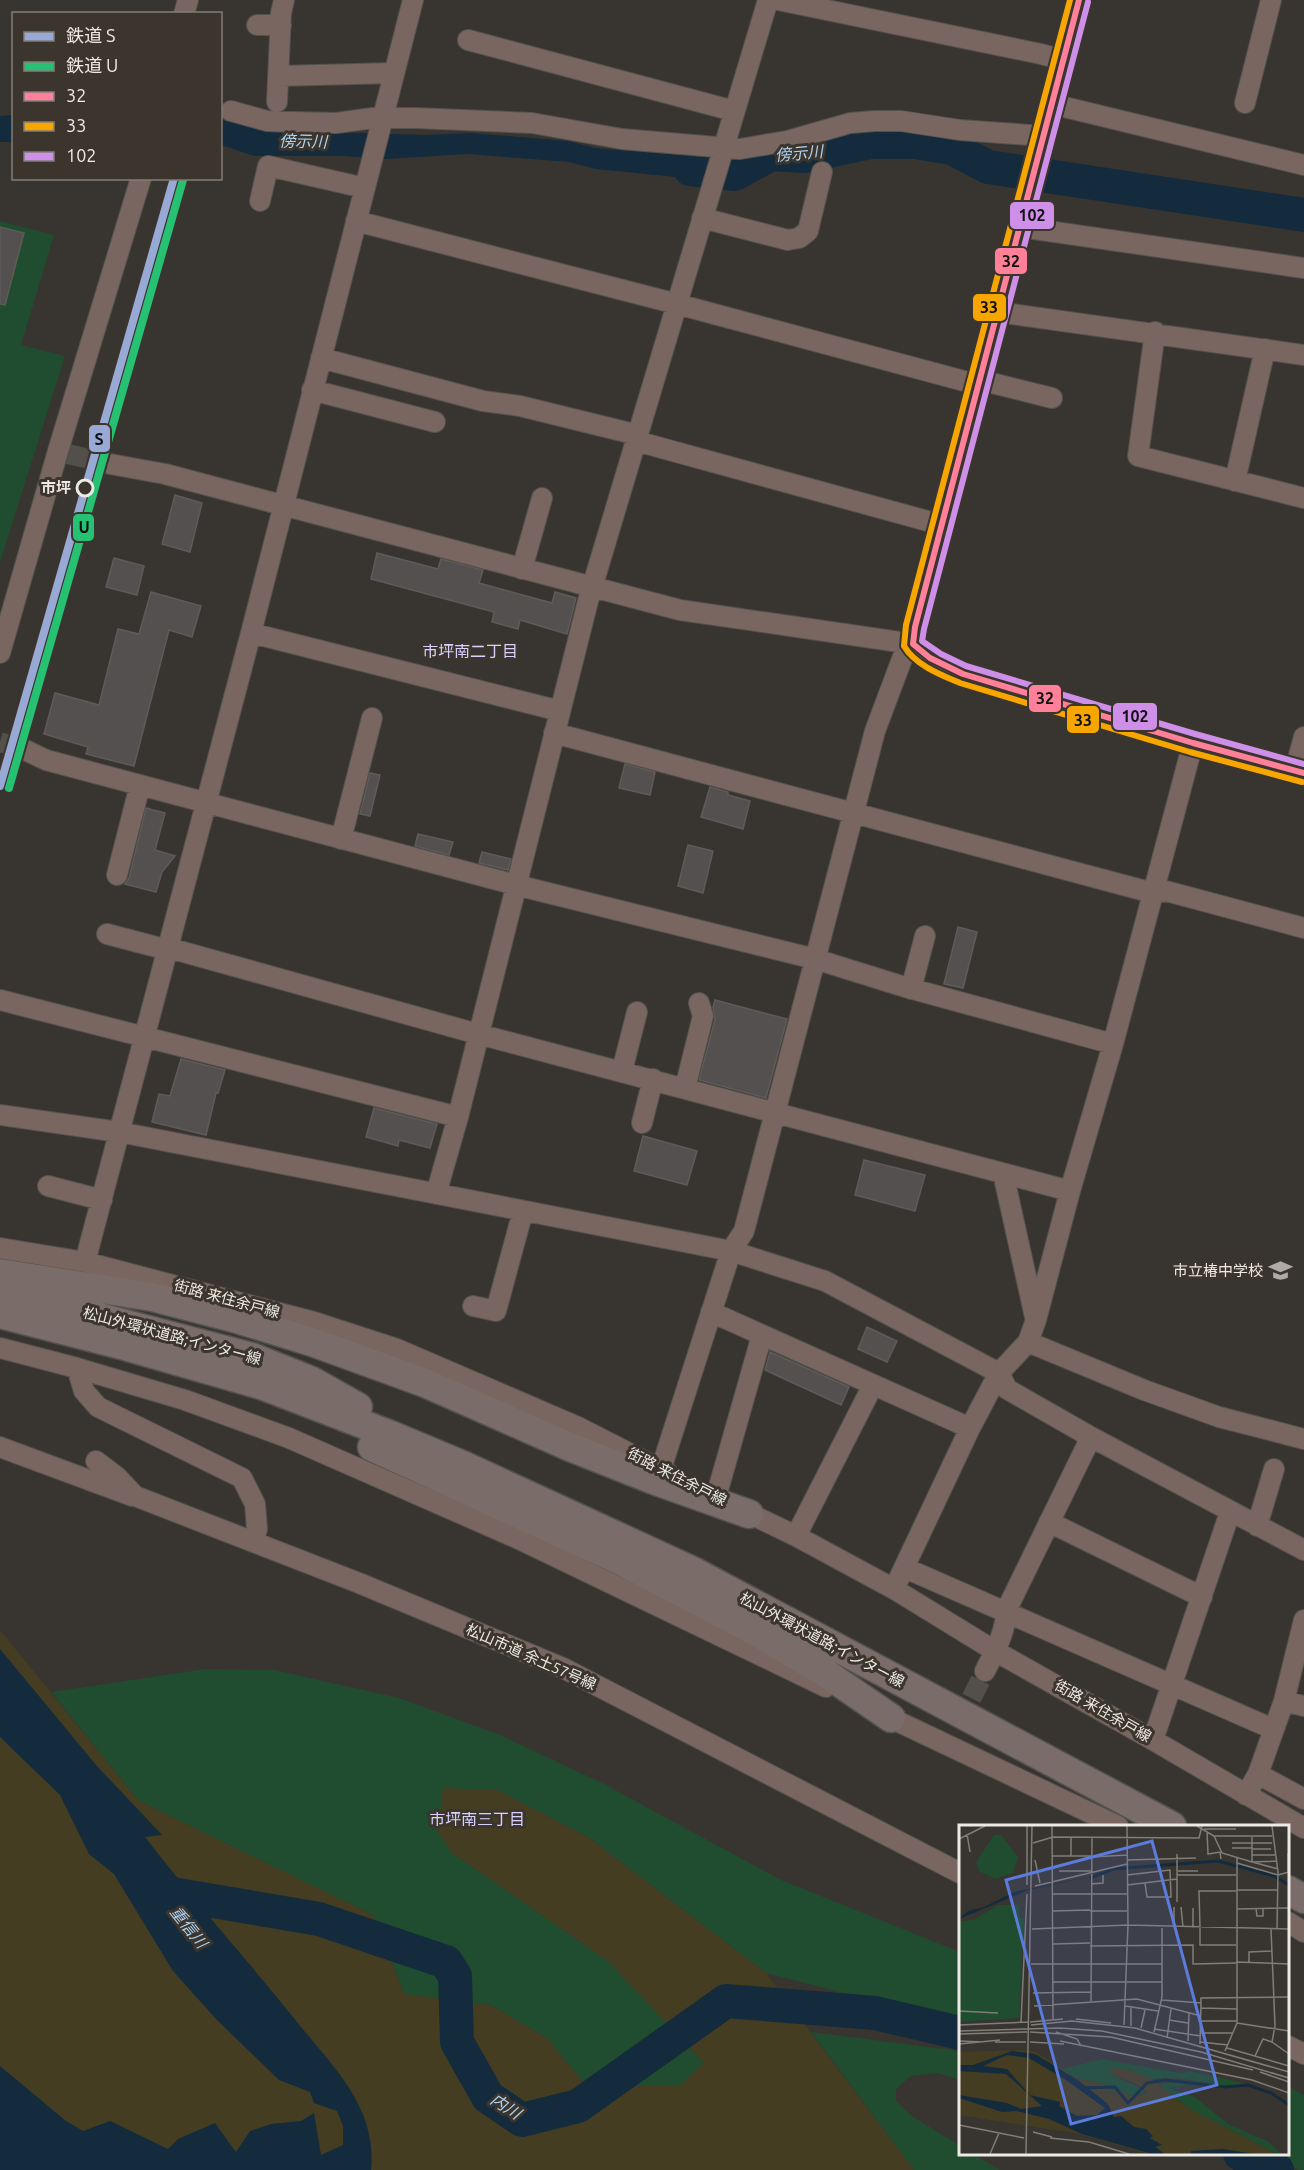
<svg xmlns="http://www.w3.org/2000/svg" width="1304" height="2170" font-family="Ubuntu,'Noto Sans JP',sans-serif">
<rect width="100%" height="100%" fill="#383531"/>
<path fill="#204c2f" d="M0 221 54 235 21 345 65 356 0 562Z
M206 1669 274 1670 399 1698 500 1735 604 1784 781 1880 960 1952V2016L855 1996 766 1973 588 1837 497 1790 451 1852 608 1961 704 2063 680 2086H586L548 2039 491 2005 404 1994 373 1915 139 1801 51 1692Z
M811 2032 952 2050 960 2053V2080L937 2073 911 2076 896 2089V2101L912 2116 960 2146V2154H973L1000 2170H914Z
M1288 2086 1304 2095V2170H1299L1263 2154H1288Z"/>
<path fill="#443d21" d="M0 1630 139 1801 373 1915 404 1994 491 2005 548 2039 586 2086H680L704 2063 608 1961 451 1852 438 1832 443 1788 497 1790 588 1837 766 1973 914 2170H0Z"/>
<path fill="#132b3c" d="M13 115V142H0V116Z
M221 120 249 126 295 131 426 135 470 133 568 141 595 148 618 150 732 159 735 174V183L596 169 569 162 467 154 386 159 342 156H254L221 145Z
M0 1649 96 1765 162 1835 145 1837C195 1902 250 1963 301 2027 324 2055 351 2083 364 2117 370 2134 373 2152 371 2170H0V2066L66 2121 83 2131 110 2121 168 2149 178 2139 215 2123 236 2152 250 2131 271 2124 301 2121 314 2113 321 2155 343 2145V2126L337 2111 314 2103 310 2092 279 2080 217 2020 173 1971 114 1874 89 1854 60 1795 0 1737Z"/>
<g fill="none" stroke-linecap="round" stroke-linejoin="round">
<path stroke="#132b3c" stroke-width="34" d="M690 169 735 174 771 154 804 156 870 142H915L952 148 988 167 1304 215
M160 1892 319 1919 446 1962 455 1976 457 2042 488 2097 522 2120 578 2106 726 2001 875 2013 960 2033
M1240 2154 1277 2170"/>
</g>
<path fill="#53504f" stroke="#5e5b59" stroke-width="1.5" d="M0 227 24 233 5 305 0 304Z
M175 495 202 503 190 552 162 544Z
M377 553 438 569 441 559 483 570 479 583 552 603 555 592 576 598 567 634 520 620 518 629 492 622 494 612 371 579Z
M114 558 144 566 137 595 106 587Z
M151 592 201 606 192 637 169 630 134 766 86 754 88 747 44 734 55 693 99 705 118 629 139 634Z
M625 764 655 772 650 795 619 788Z
M370 773 380 775 370 816 360 814Z
M710 787 728 792V795L750 801 743 829 701 817Z
M146 808 165 813 155 850 175 856 162 872 156 892 125 884 129 878Z
M418 834 453 842 449 855 415 846Z
M688 845 713 851 703 893 678 886Z
M482 852 511 859 508 870 479 863Z
M958 927 977 932 963 988 944 984Z
M715 1000 787 1019 766 1098 699 1080 715 1019 713 1007Z
M181 1059 225 1070 218 1093H216L206 1135 152 1122 159 1094 170 1096Z
M374 1108 437 1124 430 1148 399 1140 398 1146 366 1137Z
M643 1136 697 1151 687 1185 634 1171Z
M864 1160 925 1175 915 1211 855 1195Z
M867 1327 897 1341 887 1362 858 1349Z
M770 1352 849 1387 841 1405 765 1370Z"/>
<g fill="none" stroke-linecap="round" stroke-linejoin="round">
<path stroke="#53504c" stroke-width="20" stroke-dasharray="20 10" stroke-linecap="butt" d="M68 454 110 464
M0 742 21 748
M958 1725 985 1671"/>
<defs>
<path id="minor" d="M778 0 1041 54 1063 60
M184 14 188 0
M257 25H281
M468 40 734 111
M278 76 394 73
M277 102 281 13 284 0
M1245 103 1271 0
M1052 104 1304 165
M231 111 267 121 292 122 336 123 373 118H416L532 123 622 139 740 149 787 141 850 123 875 121H901L960 130 1044 136
M260 201 268 166 365 188
M702 218 788 240 799 238 808 231 822 172
M356 221 677 304 979 385
M1020 227 1304 268
M998 312 1304 355
M1155 332 1138 456 1304 498
M321 358 483 401 520 406 638 435
M980 380 1052 398
M312 390 435 422
M636 441 942 525
M110 464 165 474 680 610 913 644 902 659 875 731 744 1231 731 1251 661 1469
M1235 481 1265 349
M522 569 542 498
M251 633 560 711
M0 653 58 451 141 178
M554 733 1153 893 1166 891 1304 928
M21 748 46 760 516 885 815 959 905 987 1113 1044
M1295 770 1304 737
M341 839 372 718
M117 875 140 785
M107 934 168 950
M169 948 478 1034 1070 1191
M911 989 925 936
M0 1000 458 1117
M622 1071 637 1012
M685 1088 703 1016 699 1003
M0 1115 119 1132 731 1251 825 1281 999 1373 1007 1389 1091 1437 1304 1550
M642 1123 653 1079
M1003 1173 1035 1317
M48 1186 102 1200
M436 1194 458 1117 588 601 768 0
M0 1248 85 1262 314 1322 397 1349 578 1427 668 1473
M85 1262 251 633 413 0
M473 1306 496 1311 523 1211
M711 1312 970 1428
M1028 1342 1144 1390 1219 1417 1304 1439
M0 1348 77 1368 185 1400 289 1438 521 1540 826 1687
M77 1368 84 1391 98 1407 242 1478 255 1504 257 1529 253 1542
M0 1447 132 1496
M96 1461 117 1477 135 1496 359 1583 563 1668 960 1873
M716 1497 762 1335
M740 1509 796 1536 894 1589 995 1651 1153 1740 1304 1828
M1049 1522 1202 1597
M1257 1526 1274 1469
M796 1536 873 1385
M905 1568 1273 1729
M894 1589 970 1428 999 1373 1028 1342 1036 1320 1070 1191 1113 1044 1193 743
M985 1671C994 1653 1006 1632 1006 1611L1091 1437
M1284 1701 1304 1706
M880 1713 1118 1826
M1153 1740 1230 1512
M1258 1774 1304 1799
M1246 1795 1258 1774 1284 1701 1304 1620
M1288 1922 1304 1932
M1288 2046 1304 2054"/>
<path id="major" d="M1079 0 915 627 913 644C928 659 944 666 963 674L1193 743 1304 773"/>
<path id="highway" d="M0 1273 152 1297 237 1319 312 1342 425 1383 570 1447 656 1481 749 1514
M0 1291 252 1357 312 1381 358 1407
M0 1314 125 1346 261 1385 391 1435 465 1466 693 1571 1172 1826
M372 1447 619 1560 753 1630 824 1672 891 1718
M1288 1890 1304 1899"/>
</defs>
<use href="#minor" stroke="#54524e" stroke-width="22"/>
<use href="#major" stroke="#54524e" stroke-width="26"/>
<use href="#highway" stroke="#54524e" stroke-width="31"/>
<use href="#minor" stroke="#796661" stroke-width="20"/>
<use href="#major" stroke="#846d68" stroke-width="24"/>
<use href="#highway" stroke="#7a6c68" stroke-width="28"/>
<defs>
<path id="bus-1" d="M1079 0 915 627 913 644 930 658 963 674 1193 743 1304 773"/>
<path id="bus-2" d="M1070 0 906 625 904 646C915 665 941 675 960 683L1190 752 1302 782"/>
<path id="bus-3" d="M1088 2 924 629 922 641 941 654 966 666 1195 734 1304 764"/>
</defs>
<use href="#bus-1" stroke="#3b352e" stroke-width="10"/>
<use href="#bus-2" stroke="#3b352e" stroke-width="10"/>
<use href="#bus-3" stroke="#3b352e" stroke-width="10"/>
<use href="#bus-1" stroke="#ff8098" stroke-width="6"/>
<use href="#bus-2" stroke="#f7a600" stroke-width="6"/>
<use href="#bus-3" stroke="#ce8fe9" stroke-width="6"/>
<defs>
<path id="rail-1" d="M0 786 174 178"/>
<path id="rail-2" d="M9 788 183 180"/>
</defs>
<use href="#rail-1" stroke="#3b352e" stroke-width="12"/>
<use href="#rail-2" stroke="#3b352e" stroke-width="12"/>
<use href="#rail-1" stroke="#98a9d6" stroke-width="8"/>
<use href="#rail-2" stroke="#26c172" stroke-width="8"/>
</g>
<defs>
<symbol id="school-bare" viewBox="-9 -9 18 18"><path d="M0-5L7-2L0 1L-7-2ZM-4 1L0 2.5L4 1V4Q0 6-4 4Z" fill="#aeaaa5" stroke="#3b352e" stroke-width="2.5" paint-order="stroke"/></symbol>
</defs>
<g fill-rule="evenodd">
<use href="#school-bare" x="1264" y="1254" width="33" height="33"/>
</g>
<circle fill="#3b352e" stroke="#ede9e4" stroke-width="3" cx="85" cy="488" r="8"/>
<g text-anchor="middle" stroke-width="6" stroke-linejoin="round" paint-order="stroke">
<g font-size="15" font-weight="bold" fill="#ede9e4" stroke="#3b352e" text-anchor="end">
<text x="71" y="493">市坪</text>
</g>
<g font-size="15" fill="#ede9e4" stroke="#3b352e" text-anchor="end">
<text x="1263" y="1276">市立椿中学校</text>
</g>
<g font-size="15" fill="#ede9e4" stroke="#3b352e">
<text transform="translate(227 1299) rotate(15)" y="5">街路 来住余戸線</text>
<text transform="translate(172 1336) rotate(15)" y="5">松山外環状道路;インター線</text>
<text transform="translate(677 1477) rotate(27)" y="5">街路 来住余戸線</text>
<text transform="translate(822 1640) rotate(28)" y="5">松山外環状道路;インター線</text>
<text transform="translate(531 1657) rotate(24)" y="5">松山市道 余土57号線</text>
<text transform="translate(1103 1711) rotate(30)" y="5">街路 来住余戸線</text>
</g>
<g font-size="16" font-style="italic" fill="#aed5f5" stroke="#3b352e">
<text transform="translate(303 141) rotate(1)" y="6">傍示川</text>
<text transform="translate(799 153) rotate(-5)" y="6">傍示川</text>
<text transform="translate(189 1927) rotate(51)" y="6">重信川</text>
<text transform="translate(506 2106) rotate(33)" y="6">内川</text>
</g>
<g font-size="16" fill="#d7d1fc" stroke="#3b352e">
<text x="470" y="657">市坪南二丁目</text>
<text x="477" y="1825">市坪南三丁目</text>
</g>
</g>
<g transform="translate(959 1825)">
<rect width="330" height="330" fill="#383531"/>
<path d="M35 10H42L59 32 54 48 36 54 20 46 17 37ZM39 80H60V93H65L60 193 0 197V97L16 94ZM143 234 221 248 231 246 289 259 265 261 219 253 192 254 168 244 153 250 188 266 175 272 152 267 146 259 117 253 103 244ZM215 257 237 259 210 263 236 272 269 299 310 317 321 328 330 329H318L229 283 199 259Z" fill="#204c2f"/>
<path d="M63 225 77 227 117 253 146 259 152 267 162 266 175 272 186 269 188 266 174 257 153 250 150 243 168 244 192 254 229 283 318 329H189L121 309 0 290V227Z" fill="#443d21"/>
<path d="M134 51 69 65 0 94 9 86 25 82 55 67ZM53 226 76 229 120 256 149 279 155 292 162 291 175 302 187 304 194 311 191 313 203 320 196 322 206 329H193L123 309 90 294 58 286 43 287 0 273V270L48 278 62 284 83 281 47 249 0 246V240H14ZM48 230 70 233 107 255 150 286 146 283 138 290 118 291 100 281 101 277 71 270 48 244 24 241ZM264 324 296 329H232V326Z" fill="#132b3c" fill-rule="evenodd"/>
<path fill="none" stroke="#132b3c" stroke-width="3" d="M131 53 154 44 259 36 315 51 330 60M123 263 156 262 169 278 188 258 206 255 266 262 289 260 312 268 330 280"/>
<path fill="none" stroke="#807d79" stroke-width="1.5" d="M93 1 94 194M168 1 169 100 330 104M238 1 255 11 263 28 293 37 317 36M313 1 319 47 318 104M245 4H277M248 6 249 29 261 27 262 34M8 9 11 27M255 11H313M112 12V31M293 12V37L319 44M0 14 26 1M74 18 94 12 240 13 243 1M273 18H313M273 23H293M293 24H312M218 29V77M293 30H316M93 31H133M133 32 168 30M76 35 81 58M168 35 237 33M278 38 319 50 330 47M100 46H132M219 46H239M329 47V28M168 50 211 45 212 72H188L186 58M218 50H277M132 59 144 58V50M68 60V1M168 60 218 54M76 61 168 39M277 65H318M93 69H168M215 82V101M222 82 224 102M297 83 298 91H304V83M278 84 330 83M93 86 131 85M131 86H168M241 102 240 66H277M234 103V83M241 103V120H277M73 104 169 100 165 200M312 104 316 201 313 217 330 229M94 119 131 118M131 121 234 120V139L277 138M277 137 330 139M290 137V127L313 126M72 139H203M94 157H203M74 168 132 167M203 175 242 178V173L330 172M132 176 133 13M75 181 178 174 242 191M166 181 199 186M242 183 278 184M0 186 39 188M117 194 152 198M210 195 229 198M242 196H278M62 197 68 69M71 197 104 194M278 198 330 206M0 200 70 197M72 200 113 196 176 203M172 201V182M176 203 330 247M182 203 186 185M195 204 242 211M0 206 101 203 143 206 242 227 330 253M71 207 152 212 294 245M97 207 118 214 122 221M195 207 203 172V103M242 208H273M0 209 68 207M208 213 212 184M0 216 25 217M101 216 293 255 330 268M229 216 230 188M36 217H67M71 217 105 219M241 217 269 220M0 219 41 215M241 219 242 178M268 223 330 241M266 226 278 198V32M296 231 304 214 313 217M301 247 330 257M0 300 65 313M74 307 93 312M91 313 130 317 170 329M31 329 40 308M67 329 73 1"/>
<path fill="#5b7cdc" fill-opacity="0.15" stroke="#5b7cdc" stroke-width="3" d="M193 16 258 260 112 299 47 55Z"/>
<rect width="330" height="330" fill="none" stroke="#ede9e4" stroke-width="3"/>
</g>
<g stroke="#3b352e" stroke-width="2">
<rect x="1009" y="201" width="46" height="29" rx="6" fill="#ce8fe9"/>
<rect x="994" y="247" width="34" height="28" rx="6" fill="#ff8098"/>
<rect x="972" y="293" width="35" height="29" rx="6" fill="#f7a600"/>
<rect x="88" y="424" width="23" height="29" rx="6" fill="#98a9d6"/>
<rect x="72" y="513" width="23" height="29" rx="6" fill="#26c172"/>
<rect x="1028" y="684" width="34" height="29" rx="6" fill="#ff8098"/>
<rect x="1112" y="702" width="46" height="29" rx="6" fill="#ce8fe9"/>
<rect x="1066" y="705" width="34" height="29" rx="6" fill="#f7a600"/>
</g>
<g font-size="16" text-anchor="middle" font-weight="bold" fill="#111">
<text x="1032" y="221">102</text>
<text x="1011" y="267">32</text>
<text x="989" y="313">33</text>
<text x="99" y="445">S</text>
<text x="84" y="533">U</text>
<text x="1045" y="704">32</text>
<text x="1135" y="722">102</text>
<text x="1083" y="726">33</text>
</g>
<rect x="12" y="12" width="210" height="168" fill="#3b352e" stroke="#827d77" stroke-width="1.5"/>
<rect x="24" y="32" width="30" height="9" fill="#98a9d6" stroke="#827d77" stroke-width="1.5"/>
<text x="66" y="42" font-size="18" fill="#ede9e4">鉄道 S</text>
<rect x="24" y="62" width="30" height="9" fill="#26c172" stroke="#827d77" stroke-width="1.5"/>
<text x="66" y="72" font-size="18" fill="#ede9e4">鉄道 U</text>
<rect x="24" y="92" width="30" height="9" fill="#ff8098" stroke="#827d77" stroke-width="1.5"/>
<text x="66" y="102" font-size="18" fill="#ede9e4">32</text>
<rect x="24" y="122" width="30" height="9" fill="#f7a600" stroke="#827d77" stroke-width="1.5"/>
<text x="66" y="132" font-size="18" fill="#ede9e4">33</text>
<rect x="24" y="152" width="30" height="9" fill="#ce8fe9" stroke="#827d77" stroke-width="1.5"/>
<text x="66" y="162" font-size="18" fill="#ede9e4">102</text>
</svg>
